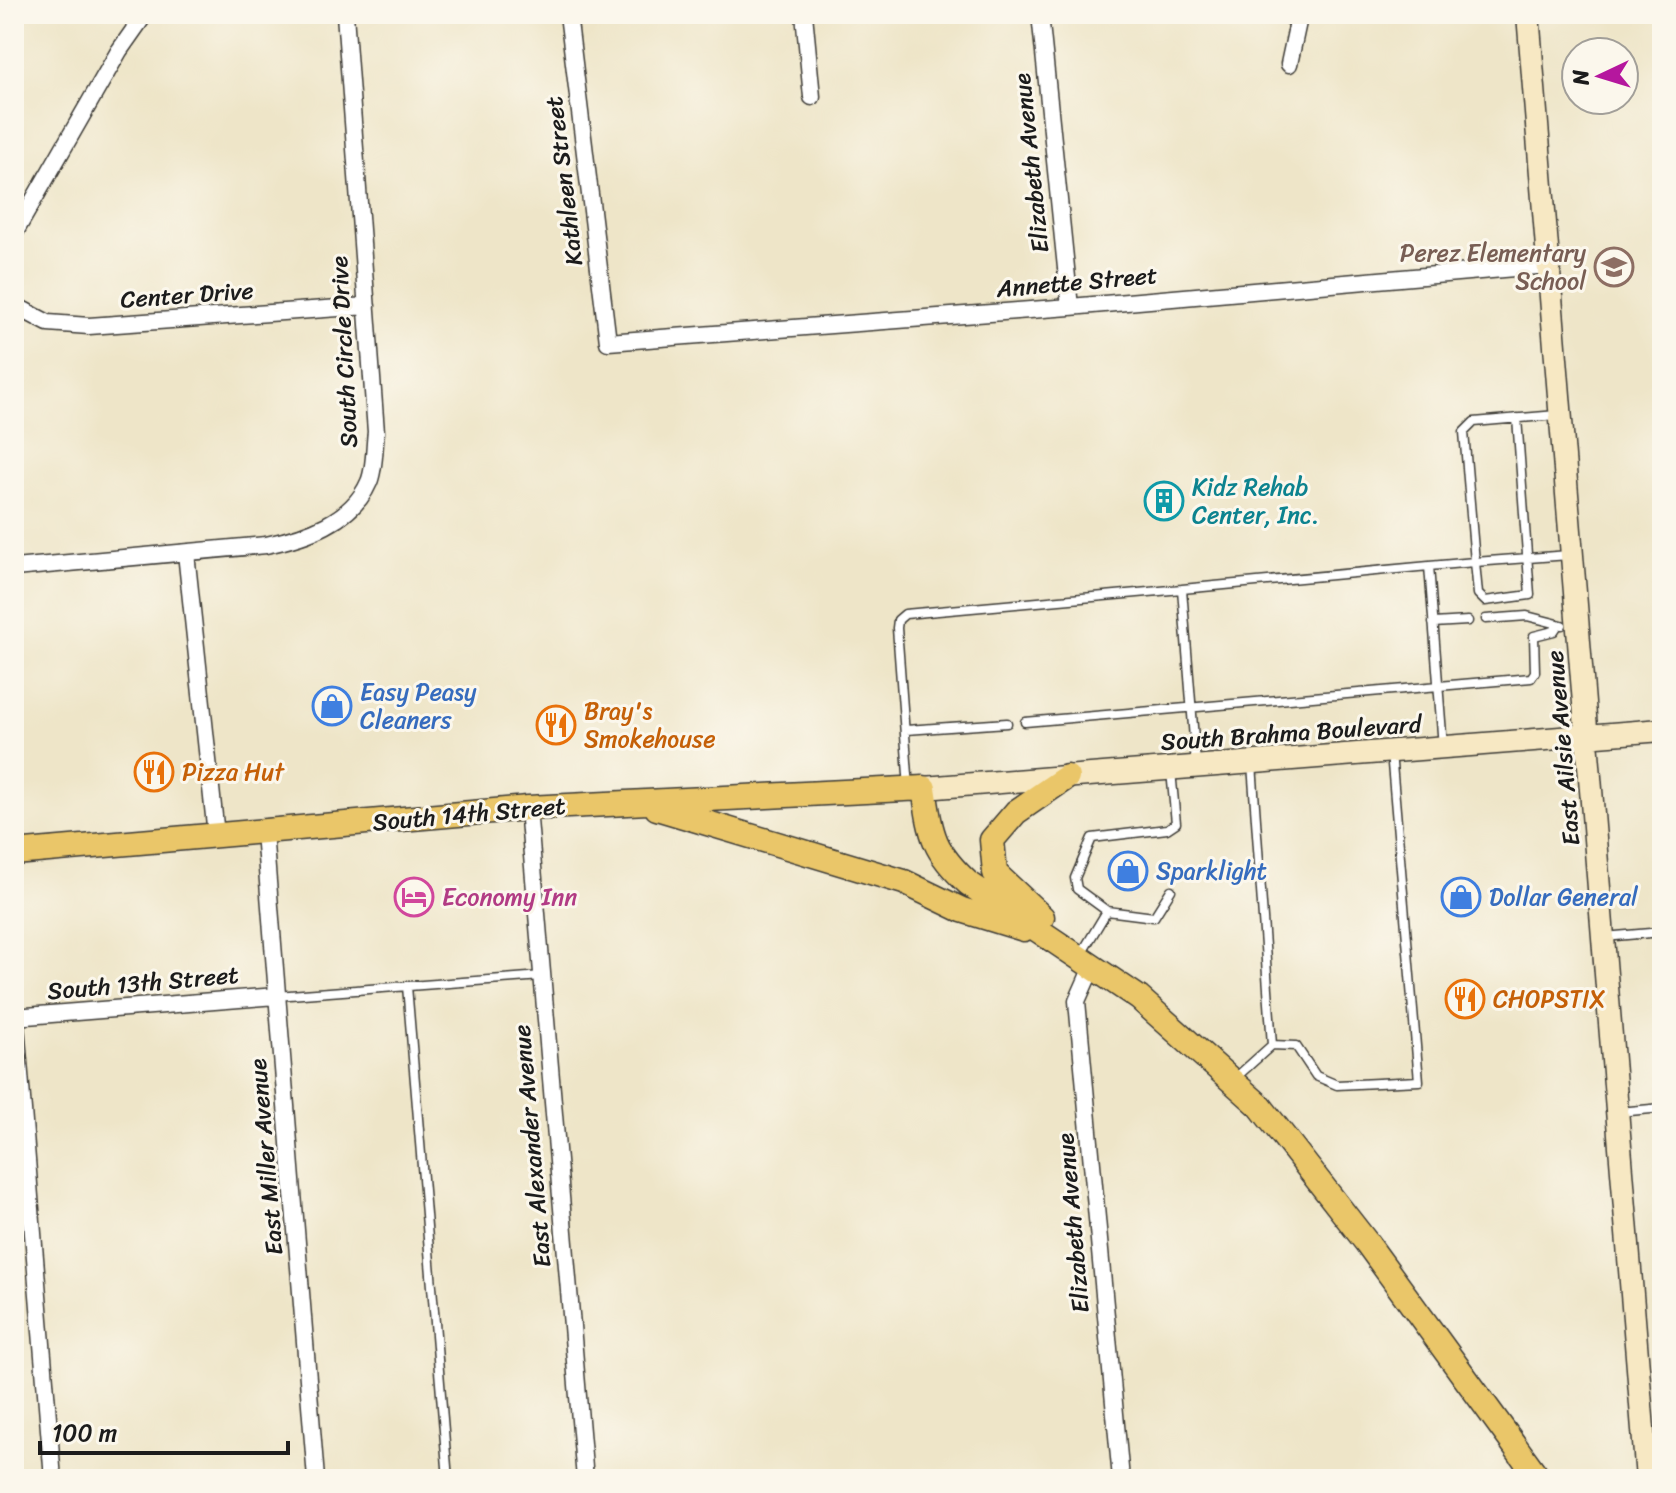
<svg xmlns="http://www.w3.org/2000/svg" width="1676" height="1493" font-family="Sriracha,sans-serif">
<rect width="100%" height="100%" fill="#fbf7ec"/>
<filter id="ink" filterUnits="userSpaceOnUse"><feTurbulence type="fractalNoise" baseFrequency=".0125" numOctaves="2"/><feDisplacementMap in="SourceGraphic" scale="16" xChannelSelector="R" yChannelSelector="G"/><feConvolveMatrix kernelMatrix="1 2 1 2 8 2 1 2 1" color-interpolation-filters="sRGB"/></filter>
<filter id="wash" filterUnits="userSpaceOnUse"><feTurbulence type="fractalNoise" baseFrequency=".006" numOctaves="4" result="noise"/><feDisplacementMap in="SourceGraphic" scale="32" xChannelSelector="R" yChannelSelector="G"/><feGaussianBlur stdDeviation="1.8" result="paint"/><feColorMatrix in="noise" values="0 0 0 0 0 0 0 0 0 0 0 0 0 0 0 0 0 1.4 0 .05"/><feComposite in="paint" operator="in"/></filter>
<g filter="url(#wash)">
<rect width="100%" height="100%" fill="#eee5c8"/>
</g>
<g filter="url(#ink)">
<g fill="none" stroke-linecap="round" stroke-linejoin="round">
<defs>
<path id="lane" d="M1557 415 1474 422 1464 432 1475 562 1569 555
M1486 619 1527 616 1562 625
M1433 623 1468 621
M1025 722 1531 678 1535 672 1534 636 1554 631 1558 625
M906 730 1007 723
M1443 747 1429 566 1475 562 1478 594 1485 601 1530 595 1517 418
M1196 764 1182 589 1429 566
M909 788 897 628 898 620 905 614 1182 589
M1107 911 1154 917 1171 890
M1604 937 1662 932
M1080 956 1107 911 1077 889 1075 878 1092 838 1167 829 1176 823 1171 771
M407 986 448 1479
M276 996 542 976
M1272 1045 1296 1046 1316 1076 1337 1085 1419 1081 1391 752
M1233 1080 1272 1045 1252 764
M1619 1112 1662 1108"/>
<path id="street" d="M568 14 608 342 1070 307 1549 265
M804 14 812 97
M1040 14 1070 307
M1288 14 1298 22 1289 64
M14 234 119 51 145 14
M14 305 48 323 89 326 367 306
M186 553 216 835
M14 568 266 545C305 537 352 522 369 482 375 468 374 447 376 432L345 14
M528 808 585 1479
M264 832 316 1479
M1093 965 1077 1001 1121 1479
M14 1000 53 1479
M14 1017 276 996"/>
<path id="secondary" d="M1528 14 1647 1479
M924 788 1662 730"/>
<path id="primary" d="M657 808 904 882 962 910 1024 929
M14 853 528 808 924 788C931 834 932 850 968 883L1139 998 1260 1106 1367 1243 1539 1479
M1042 917 995 873 992 840 1016 812 1067 777"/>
</defs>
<use href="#lane" stroke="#3c3a36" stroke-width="11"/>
<use href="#street" stroke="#3c3a36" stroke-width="19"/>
<use href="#secondary" stroke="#3c3a36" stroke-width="25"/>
<use href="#primary" stroke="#3c3a36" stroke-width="27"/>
<use href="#lane" stroke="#fff" stroke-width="8"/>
<use href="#street" stroke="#fff" stroke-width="16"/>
<use href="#secondary" stroke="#f7e8c3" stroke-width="22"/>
<use href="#primary" stroke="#eac669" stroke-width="24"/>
</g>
</g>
<defs>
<symbol id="school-ring" viewBox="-11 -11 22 22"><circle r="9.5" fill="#fbf7ec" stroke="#8d6e63" stroke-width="1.5"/><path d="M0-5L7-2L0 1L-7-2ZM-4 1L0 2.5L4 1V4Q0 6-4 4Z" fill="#8d6e63"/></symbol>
<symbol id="building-ring" viewBox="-11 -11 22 22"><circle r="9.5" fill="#fbf7ec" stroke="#0f9aa8" stroke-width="1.5"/><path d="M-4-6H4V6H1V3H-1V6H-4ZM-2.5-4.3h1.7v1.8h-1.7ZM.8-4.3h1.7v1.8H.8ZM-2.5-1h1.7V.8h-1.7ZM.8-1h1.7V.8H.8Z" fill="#0f9aa8"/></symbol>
<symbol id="shop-ring" viewBox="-11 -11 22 22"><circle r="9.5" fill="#fbf7ec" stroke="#3f7fe0" stroke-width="1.5"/><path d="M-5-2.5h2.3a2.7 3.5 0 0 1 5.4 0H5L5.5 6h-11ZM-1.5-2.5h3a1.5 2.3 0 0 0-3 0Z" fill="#3f7fe0"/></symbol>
<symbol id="restaurant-ring" viewBox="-11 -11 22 22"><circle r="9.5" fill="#fbf7ec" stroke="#e8710a" stroke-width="1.5"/><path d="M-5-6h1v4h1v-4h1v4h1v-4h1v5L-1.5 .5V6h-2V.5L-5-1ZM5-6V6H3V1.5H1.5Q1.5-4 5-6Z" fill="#e8710a"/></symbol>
<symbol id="hotel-ring" viewBox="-11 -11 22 22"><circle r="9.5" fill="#fbf7ec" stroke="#d1479c" stroke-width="1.5"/><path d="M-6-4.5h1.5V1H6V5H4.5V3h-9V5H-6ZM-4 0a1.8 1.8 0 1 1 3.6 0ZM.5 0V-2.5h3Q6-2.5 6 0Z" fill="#d1479c"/></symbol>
</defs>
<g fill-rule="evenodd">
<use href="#school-ring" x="1592" y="245" width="44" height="44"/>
<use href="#building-ring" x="1142" y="479" width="44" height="44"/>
<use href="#shop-ring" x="310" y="684" width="44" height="44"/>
<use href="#restaurant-ring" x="534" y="703" width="44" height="44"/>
<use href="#restaurant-ring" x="132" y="750" width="44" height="44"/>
<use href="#shop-ring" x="1106" y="849" width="44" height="44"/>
<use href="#hotel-ring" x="392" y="875" width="44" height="44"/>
<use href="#shop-ring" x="1439" y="875" width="44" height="44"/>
<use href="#restaurant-ring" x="1443" y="977" width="44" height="44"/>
</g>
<g text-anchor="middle" stroke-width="6" stroke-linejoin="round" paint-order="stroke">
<g font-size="24" fill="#1c1c1c" stroke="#fbf7ec">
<text transform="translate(1031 163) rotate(-96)" y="8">Elizabeth Avenue</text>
<text transform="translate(564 181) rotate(-97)" y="8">Kathleen Street</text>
<text transform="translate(1077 282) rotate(-5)" y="8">Annette Street</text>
<text transform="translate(187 295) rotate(-4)" y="8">Center Drive</text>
<text transform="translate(344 352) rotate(-93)" y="8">South Circle Drive</text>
<text transform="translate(1291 733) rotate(-4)" y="8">South Brahma Boulevard</text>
<text transform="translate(1563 748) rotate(-95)" y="8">East Ailsie Avenue</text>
<text transform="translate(469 814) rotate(-5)" y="8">South 14th Street</text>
<text transform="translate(143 983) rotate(-5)" y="8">South 13th Street</text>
<text transform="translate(532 1146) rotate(-95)" y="8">East Alexander Avenue</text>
<text transform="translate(266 1157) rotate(-95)" y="8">East Miller Avenue</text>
<text transform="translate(1073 1223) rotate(-95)" y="8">Elizabeth Avenue</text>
</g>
<g font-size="24" fill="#785e54" stroke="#fbf7ec" text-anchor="end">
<text x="1586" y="261">Perez Elementary<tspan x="1586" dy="28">School</tspan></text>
</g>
<g font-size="24" fill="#0d838f" stroke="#fbf7ec" text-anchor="start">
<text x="1192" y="495">Kidz Rehab<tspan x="1192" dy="28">Center, Inc.</tspan></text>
</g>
<g font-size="24" fill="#366cbe" stroke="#fbf7ec" text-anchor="start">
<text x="360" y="700">Easy Peasy<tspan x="360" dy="28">Cleaners</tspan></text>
<text x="1156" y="879">Sparklight</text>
<text x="1489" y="905">Dollar General</text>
</g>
<g font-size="24" fill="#c56008" stroke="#fbf7ec" text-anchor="start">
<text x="584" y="719">Bray's<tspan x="584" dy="28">Smokehouse</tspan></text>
<text x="182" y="780">Pizza Hut</text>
<text x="1493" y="1007">CHOPSTIX</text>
</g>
<g font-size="24" fill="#b23c85" stroke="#fbf7ec" text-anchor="start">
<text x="442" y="905">Economy Inn</text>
</g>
</g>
<rect width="1676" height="1493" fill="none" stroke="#fbf7ec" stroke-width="48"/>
<g transform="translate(1600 76) rotate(266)"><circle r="38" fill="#fbf7ec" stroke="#a29f99" stroke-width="2"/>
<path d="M0-6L14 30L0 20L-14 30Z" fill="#b5179e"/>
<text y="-12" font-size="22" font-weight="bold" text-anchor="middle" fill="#1c1c1c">N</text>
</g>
<path d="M40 1441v12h248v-12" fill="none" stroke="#1c1c1c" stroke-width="4"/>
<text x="52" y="1441" font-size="24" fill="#1c1c1c" stroke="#fbf7ec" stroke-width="6" paint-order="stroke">100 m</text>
</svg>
